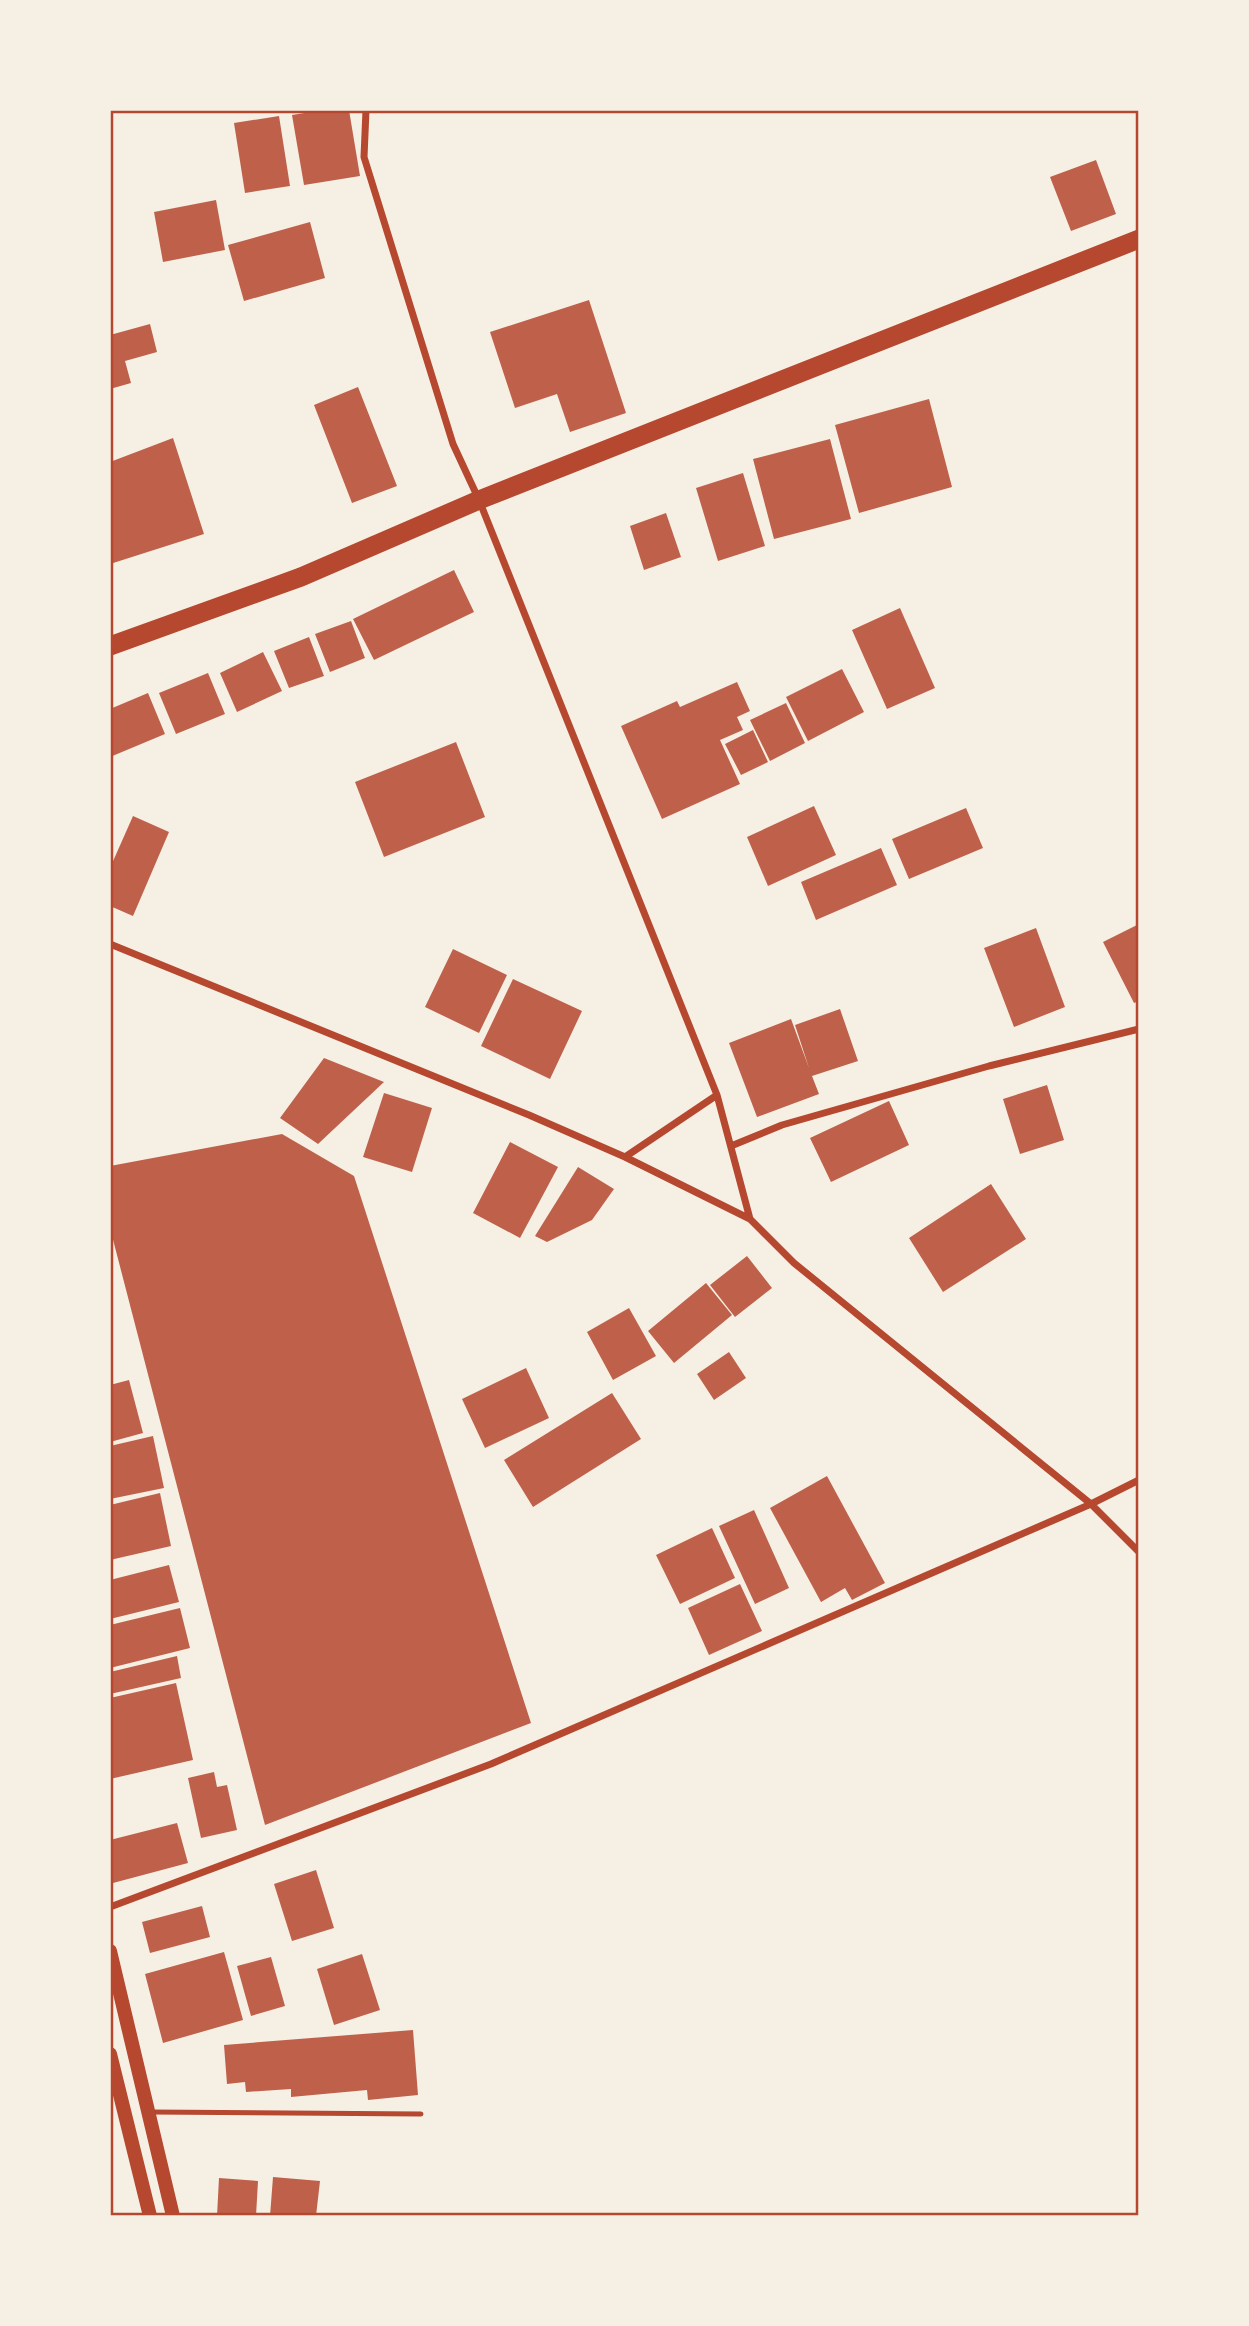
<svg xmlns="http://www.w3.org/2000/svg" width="1249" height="2326" font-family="Mulish,sans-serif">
<rect width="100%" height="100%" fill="#f6efe4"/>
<path fill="#bf614a" d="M323 110H349L360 176 304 185 292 115Z
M279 116 290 186 245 193 234 123Z
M1096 160 1116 214 1071 231 1050 177Z
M216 200 225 250 163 262 154 212Z
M310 222 325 278 244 301 228 245Z
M589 300 626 413 570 432 557 394 515 408 490 332Z
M150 324 157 352 125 361 131 383 110 389V335Z
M358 387 397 486 352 503 314 405Z
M929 399 952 487 859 513 835 425Z
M173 438 204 534 110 564V462Z
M830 439 851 519 774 539 753 459Z
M743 473 765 546 718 561 696 488Z
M666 513 681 557 644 570 630 526Z
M454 570 474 612 374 660 353 619Z
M900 608 935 688 887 709 852 630Z
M351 621 365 658 330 672 315 634Z
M309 637 324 676 289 688 274 651Z
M263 652 282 691 237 712 220 673Z
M842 669 864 712 808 741 786 697Z
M208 673 225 714 176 734 159 693Z
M737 682 750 711 737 717 743 730 720 740 740 784 662 819 621 726 677 701 680 707Z
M148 693 165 734 110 757V709Z
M786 703 805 743 770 761 750 720Z
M753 730 768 762 741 775 725 744Z
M456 742 485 817 384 857 355 782Z
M814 806 836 855 768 886 747 837Z
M966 808 983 848 909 879 892 839Z
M133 816 169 832 133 916 110 906V868Z
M881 848 897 885 816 920 801 882Z
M1139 924V1001L1134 1003 1103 942Z
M1036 928 1065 1007 1014 1027 984 948Z
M453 949 507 975 479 1033 425 1007Z
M513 979 582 1011 550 1079 481 1046Z
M840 1009 858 1061 812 1076 819 1094 757 1117 729 1043 791 1019 809 1068 795 1025Z
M324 1058 384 1082 318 1144 280 1118Z
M1047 1085 1064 1140 1020 1154 1003 1099Z
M384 1093 432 1108 412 1172 363 1157Z
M889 1101 909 1145 831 1182 810 1138Z
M282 1134 354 1176 531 1723 265 1825 110 1228V1166Z
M510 1142 558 1167 520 1238 473 1213Z
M578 1167 614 1189 592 1220 547 1242 535 1236Z
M991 1184 1026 1239 943 1292 909 1238Z
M747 1256 772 1288 735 1317 710 1285Z
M706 1283 732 1315 674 1363 648 1331Z
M629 1308 656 1356 613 1380 587 1332Z
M729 1352 746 1378 714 1400 697 1374Z
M526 1368 549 1418 485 1448 462 1399Z
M129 1380 143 1433 110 1442V1385Z
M612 1393 641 1439 533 1507 504 1460Z
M153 1436 164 1488 110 1499V1446Z
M827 1476 885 1583 852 1600 845 1588 821 1602 770 1508Z
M160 1493 171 1546 110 1560V1505Z
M754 1510 789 1588 755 1604 719 1526Z
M712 1528 735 1578 680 1604 656 1555Z
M169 1565 179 1602 110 1619V1580Z
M740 1584 762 1631 709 1655 688 1608Z
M180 1608 190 1648 110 1668V1625Z
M177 1656 181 1678 110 1694V1672Z
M176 1683 193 1760 110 1779V1698Z
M214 1772 217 1787 227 1785 237 1830 201 1838 188 1778Z
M177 1823 188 1863 113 1883 110 1874V1840Z
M316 1870 334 1928 292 1941 274 1884Z
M202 1906 210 1937 150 1953 142 1922Z
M224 1952 243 2020 163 2043 145 1974Z
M362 1954 380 2010 334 2025 317 1969Z
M271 1957 285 2006 251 2016 237 1966Z
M413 2030 418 2095 368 2100 367 2090 291 2097V2089L246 2092 245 2082 227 2084 224 2045Z
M273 2177 320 2181 316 2216H270Z
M219 2178 258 2181 256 2216H217Z"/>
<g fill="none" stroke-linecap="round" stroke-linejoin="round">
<path stroke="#b5482f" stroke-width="5" d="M151 2112 421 2114"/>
<path stroke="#b5482f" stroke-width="7" d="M366 110 364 157 453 444 479 500 717 1095 750 1219
M110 944 529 1115 625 1157 750 1219 794 1263 1091 1504 1139 1552
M731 1146 782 1125 989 1066 1139 1029
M625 1157 717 1095
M110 1907 491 1764 1091 1504 1139 1480"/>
<path stroke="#b5482f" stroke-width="14" d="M110 1951 173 2216
M110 2054 150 2216"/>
<path stroke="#b5482f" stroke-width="19" d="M110 646 301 577 479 500 1139 239"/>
</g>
<rect width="1249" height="2326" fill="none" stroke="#f6efe4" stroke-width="224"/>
<rect x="112" y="112" width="1025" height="2102" fill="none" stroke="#b5482f" stroke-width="2.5"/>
</svg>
